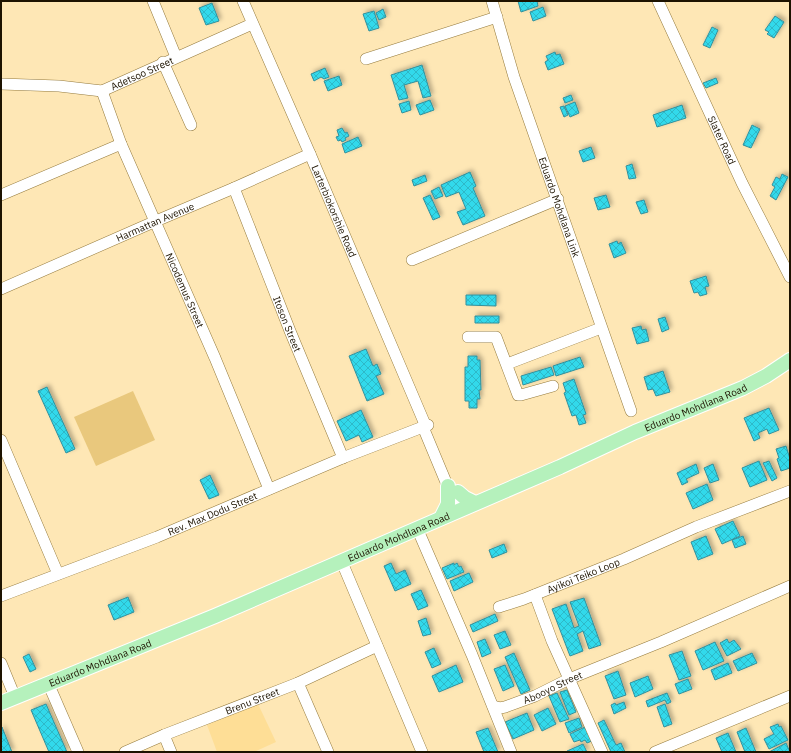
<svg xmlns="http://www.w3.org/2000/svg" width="791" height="753" font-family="'IBM Plex Sans',sans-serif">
<defs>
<pattern id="building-cross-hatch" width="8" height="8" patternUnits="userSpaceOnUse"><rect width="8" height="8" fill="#33d9eb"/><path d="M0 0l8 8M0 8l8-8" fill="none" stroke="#2db9c8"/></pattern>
<filter id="shadow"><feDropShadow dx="2.5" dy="-2.5" stdDeviation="2" flood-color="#0004"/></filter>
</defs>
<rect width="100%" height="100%" fill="#fee7b5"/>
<path fill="#fede96" d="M258 704 276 742 254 752H217L207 725Z"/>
<path fill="#e9c87d" d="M133 391 155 440 96 466 74 417Z"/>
<path fill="url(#building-cross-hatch)" stroke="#33909c" filter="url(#shadow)" d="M518 1H537L538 6 521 12Z
M212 3 219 21 206 25 199 8Z
M543 7 546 16 533 21 530 12Z
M383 9 386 17 379 20 376 13Z
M374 11 379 28 369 31 363 14Z
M775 16 784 22 774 38 767 34 769 32 765 30Z
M712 27 718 30 710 48 703 45Z
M555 52 556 55 560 54 564 64 548 70 545 62 548 60 546 56Z
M422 65 431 96 423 98 418 81 404 85 408 98 399 100 391 75Z
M325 68 329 77 324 79 321 77 314 81 311 74Z
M339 76 342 85 328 91 324 81Z
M716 78 718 83 706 88 703 83Z
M571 95 573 100 565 103 563 98Z
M430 100 434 110 420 115 416 105Z
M409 101 411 110 402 113 399 104Z
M575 102 579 113 570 117 565 106Z
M682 105 686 118 657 127 653 115Z
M564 106 568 115 564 117 560 107Z
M752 125 760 129 751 148 743 145Z
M342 128 345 133 347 132 349 136 345 138 346 140 342 142 341 140 338 141 336 137 339 136 337 130Z
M358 137 362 146 345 153 342 144Z
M591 147 595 158 583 162 579 151Z
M632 164 636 178 629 179 626 166Z
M470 172 476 186 473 188 485 216 463 225 457 212 466 209 459 192 446 197 441 185Z
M782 174 788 177 776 200 770 196 775 187 772 185 776 177 780 179Z
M425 175 427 181 414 186 412 180Z
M439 187 443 196 435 199 431 191Z
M430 195 440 217 433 220 423 198Z
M606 195 610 207 598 210 594 198Z
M644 200 648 212 641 214 636 202Z
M617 241 618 244 621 242 626 253 614 258 609 244Z
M706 276 709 286 705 287 707 294 700 296 698 292 694 293 690 281Z
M466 295H496V306L466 305Z
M475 316H499V323H475Z
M665 317 669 329 662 332 658 319Z
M641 326 642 330 646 329 649 341 637 344 632 328Z
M366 349 373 366 377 364 381 374 376 376 384 394 367 401 349 356Z
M468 356H477V360H480L481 390H479L480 399H477V408H469V401H465V367H468Z
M580 357 584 367 556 376 553 366Z
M551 367 554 375 523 385 521 376Z
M663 371 670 392 656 396 653 389 648 390 644 377Z
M574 379 586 414 583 415 586 423 579 425 576 415 572 416 564 393 566 392 563 383Z
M47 387 75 449 66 453 38 391Z
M769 408 779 430 769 434 767 429 758 433 760 438 754 441 744 418Z
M361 410 373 437 362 442 359 435 346 441 337 421Z
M786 446 790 459V468L781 471 777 459 779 458 776 449Z
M759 461 767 480 750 487 742 468Z
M769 461 777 478 772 481 763 463Z
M696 464 699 473 686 479 688 482 682 485 677 473Z
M713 464 719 480 710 483 704 468Z
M210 475 219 495 209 499 200 480Z
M707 484 713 500 693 509 686 493Z
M733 521 740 536 722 544 715 529Z
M706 536 713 554 698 560 691 542Z
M743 536 746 544 735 548 732 540Z
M504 544 507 552 492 558 489 550Z
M391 563 396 574 405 570 411 584 395 591 384 566Z
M454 563V565L457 563 459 567 461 566 464 572 447 579 442 568Z
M469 573 473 582 454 591 450 581Z
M421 590 428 606 418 610 411 594Z
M128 597 134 612 114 620 108 605Z
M584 598 601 645 589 649 583 631 577 634 583 651 570 656 552 609 566 604 574 628 579 626 570 602Z
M495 614 498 621 473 632 470 625Z
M426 618 431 634 423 636 418 621Z
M505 631 511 645 500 649 494 635Z
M485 639 491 653 482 657 477 642Z
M727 639 729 643 734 640 741 649 727 656 720 643Z
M715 642 724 661 703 670 695 651Z
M434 648 441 664 432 668 425 652Z
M682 651 691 676 679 680 669 655Z
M514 653 530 690 521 694 505 657Z
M752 653 757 663 738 671 733 661Z
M29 654 36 669 30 672 23 657Z
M728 663 732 673 715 680 711 670Z
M456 665 463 682 439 692 432 676Z
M505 665 514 686 503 691 494 669Z
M618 671 626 695 614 699 605 676Z
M648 676 653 689 635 697 630 683Z
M688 679 692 689 679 694 675 684Z
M567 690 576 712 569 715 560 692Z
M557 693 569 719 560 722 549 696Z
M667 693 671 702 667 704 665 700 648 707 646 701Z
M624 702 626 708 614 714 611 705 615 703 616 705Z
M46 704 67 752H49L31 710Z
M665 704 672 724 664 727 657 707Z
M548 708 556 724 542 731 534 715Z
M527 713 534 730 513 739 505 722Z
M579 718 582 727 569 733 565 723Z
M604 720 616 745 621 743 625 752H611L598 723Z
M778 724 779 727 781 726 788 740 769 749 764 739 774 734 770 727Z
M2 727 12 752H1Z
M585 727 592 741 587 743 585 740 581 742 580 740 574 742 570 734Z
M488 728 498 752H484L476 732Z
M746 728 756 752H745L737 732Z
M728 733 736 752H722L716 738Z
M786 743 790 752H769Z
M583 744 587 752H568L567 751Z"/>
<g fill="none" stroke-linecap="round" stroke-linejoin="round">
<defs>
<g id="minor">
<path d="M153 1 176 57"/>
<path id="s1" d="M243 1 310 154 424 422 423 427 458 511"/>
<path id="s2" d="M492 1 514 77 631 411"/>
<path id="s3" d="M658 1 742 183 790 277"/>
<path d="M366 59 497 17"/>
<path d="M163 62 191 125"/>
<path id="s4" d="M1 84 59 86 102 91 252 24"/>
<path id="s5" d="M102 91 121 144 215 358 269 489"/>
<path id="s6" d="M234 188 290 331 343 458"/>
<path d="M1 195 121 144"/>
<path d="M412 260 558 199"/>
<path id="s7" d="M1 289 156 221 234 188 310 154"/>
<path d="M468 337H496L518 395H521L553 386"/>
<path d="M507 364 601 328"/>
<path d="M1 440 58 574"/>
<path d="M417 528 472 655 511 752"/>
<path d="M341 560 422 752"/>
<path d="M535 595 552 641 602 752"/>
<path id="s8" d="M1 596 157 537 345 457 428 425"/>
<path id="s9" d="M499 607 524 599 624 559 696 527 790 491"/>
<path d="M1 663 15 697"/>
<path d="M48 683 78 752"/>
<path d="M298 683 328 752"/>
<path id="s10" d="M493 706 500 708 505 707 535 696 569 679 661 642 790 586"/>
<path d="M164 735 171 752"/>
<path id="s11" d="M125 752 164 735 298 683 377 646"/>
<path d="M655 752 790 696"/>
</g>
<g id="major">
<path d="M458 492 465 498 475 503"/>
<path d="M441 518 448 504V486"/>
<path id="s12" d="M1 703 215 616 560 467 635 432 743 388 766 376 790 360"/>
</g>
</defs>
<use href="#minor" stroke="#957b3d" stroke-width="12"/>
<use href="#major" stroke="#fff" stroke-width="16"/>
<use href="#minor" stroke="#fff" stroke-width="11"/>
<use href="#major" stroke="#b5f1bc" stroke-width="14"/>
</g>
<g text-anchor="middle" stroke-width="3" stroke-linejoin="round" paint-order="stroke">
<g font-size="10" fill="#1d1300" stroke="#fff">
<text dy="4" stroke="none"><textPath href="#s4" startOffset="145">Adetsoo Street</textPath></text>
<text dy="4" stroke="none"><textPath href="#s3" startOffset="153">Slater Road</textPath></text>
<text dy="4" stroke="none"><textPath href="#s2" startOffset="217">Eduardo Mohdlana Link</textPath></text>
<text dy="4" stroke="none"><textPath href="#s1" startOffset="229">Larterbiokorshie Road</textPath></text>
<text dy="4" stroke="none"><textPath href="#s7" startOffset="168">Harmattan Avenue</textPath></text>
<text dy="4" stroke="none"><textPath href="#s5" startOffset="216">Nicodemus Street</textPath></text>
<text dy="4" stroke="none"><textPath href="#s6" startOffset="146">Itoson Street</textPath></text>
<text dy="4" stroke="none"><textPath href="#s12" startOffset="755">Eduardo Mohdlana Road</textPath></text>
<text dy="4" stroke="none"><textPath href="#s8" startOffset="227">Rev. Max Dodu Street</textPath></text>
<text dy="4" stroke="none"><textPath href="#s12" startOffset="431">Eduardo Mohdlana Road</textPath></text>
<text dy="4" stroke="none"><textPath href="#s9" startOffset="90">Ayikoi Teiko Loop</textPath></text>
<text dy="4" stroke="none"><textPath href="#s12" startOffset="107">Eduardo Mohdlana Road</textPath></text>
<text dy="4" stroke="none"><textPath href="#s10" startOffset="64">Abooyo Street</textPath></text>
<text dy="4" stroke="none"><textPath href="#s11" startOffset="137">Brenu Street</textPath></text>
</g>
</g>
<rect width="791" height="753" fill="none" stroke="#1d1300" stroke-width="4"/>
</svg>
